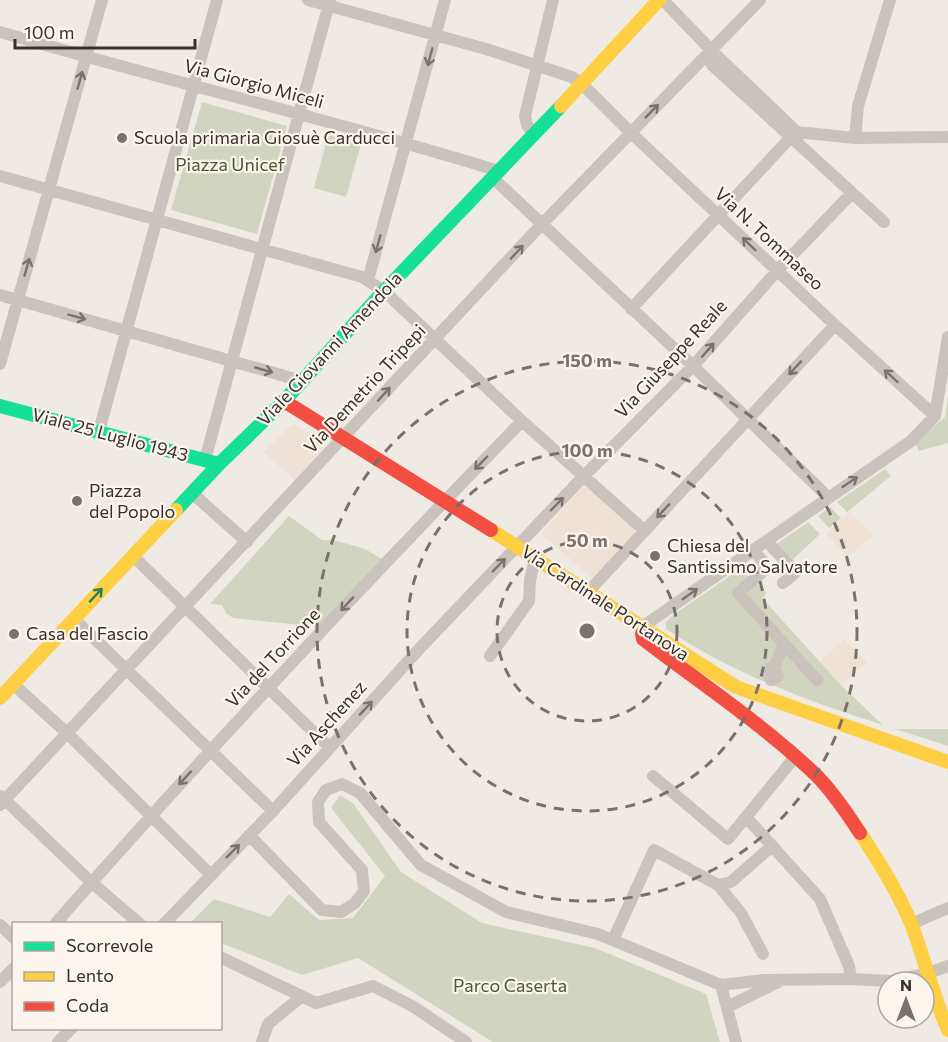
<svg xmlns="http://www.w3.org/2000/svg" width="948" height="1042" font-family="Commissioner,sans-serif">
<rect width="100%" height="100%" fill="#f0eae5"/>
<path fill="#d1d5bf" d="M202 102 287 126 257 234 171 210Z
M328 135 361 144 346 197 314 188Z
M948 397V443L919 451 915 443 945 417Z
M885 469 891 476 847 512 837 502Z
M830 507 841 518 829 528 818 516Z
M289 516 322 540H334L365 549 382 559 319 627 233 618 226 613 222 605 210 604Z
M808 522 820 534 791 561 775 545Z
M740 569 767 593 762 598 841 685 883 725C807 701 732 673 666 629V622L673 615Z
M895 729H948V746Z
M340 795 353 803 401 872 482 923 595 948 706 994 720 1042H493L358 958 302 975 221 943 220 924 190 923 214 899 270 917 289 894 319 920 353 918 385 876 331 808Z"/>
<path fill="#ede2d5" d="M292 425H296L320 439 323 448 295 480 263 452Z
M585 484 637 530 593 579 541 534Z
M850 512 873 535 848 557 826 534Z
M845 639 867 663 841 685 820 661Z"/>
<g fill="none" stroke-linecap="round" stroke-linejoin="round">
<path stroke="#c9c2bd" stroke-width="12" d="M308 0 486 49 572 77 582 84 630 132 835 325 935 416
M663 0 712 51V65L884 222
M0 32C166 81 334 120 499 171
M712 51 797 132 855 138 948 137
M534 134 527 125 525 116 553 0
M855 138 858 106 890 0
M0 176 362 277 384 291 522 421 645 531
M493 178 693 366 828 497
M368 280 445 0
M0 295 302 381
M631 309 790 138
M0 364 102 0
M99 431 217 0
M205 460 330 0
M192 493 247 542
M772 547 796 572 783 583
M133 556 329 747
M758 556 768 567 738 593 817 680
M589 591 835 325
M74 619 273 811
M642 627 911 441 935 416 948 337
M490 656 529 601 530 580 535 559
M774 668 778 676 771 680 767 672 770 668H774L784 644
M13 684 67 733 210 874
M653 776 728 839 795 757
M1 796 91 882 140 924
M0 805 541 225 760 0
M746 817 820 899 849 966 851 979
M249 835 322 910 341 912 355 903 364 891 362 870 319 822 318 802 326 790 342 784 360 793 421 865 506 912 598 934 721 985 764 980 851 979 891 981 926 974 948 966
M718 885 741 913 763 954
M55 924C206 752 363 585 522 421
M164 924 273 811 421 647 583 477 693 366 777 271 851 194
M911 924 948 908
M0 925 14 938
M613 940 654 850 718 885 731 882 772 846
M220 957 316 1003 373 986 414 1007 466 1042
M0 982 14 968
M721 985 736 1042
M727 1007 778 982
M58 1042 72 1028
M262 1042 268 1024 302 996"/>
<path stroke="#16e098" stroke-width="14" d="M0 406 219 464
M176 510 219 464 284 401 384 291 561 106"/>
<path stroke="#ffcf43" stroke-width="14" d="M561 106 659 0
M491 530 736 687 948 762
M0 698 176 510
M860 833C878 860 900 895 912 926 925 960 933 996 948 1030"/>
<path stroke="#f24e42" stroke-width="14" d="M284 401 491 530
M642 634 643 639C699 682 765 726 816 775 833 792 847 813 860 833"/>
</g>
<defs><path id="oneway-shaft" d="M-6 0H5M1.5-3L5.5 0L1.5 3" fill="none" stroke-width="1.6" stroke-linecap="round" stroke-linejoin="round" transform="scale(1.5)"/></defs>
<g stroke="#7a726d">
<use href="#oneway-shaft" transform="translate(430 57) rotate(105)"/>
<use href="#oneway-shaft" transform="translate(80 80) rotate(-74)"/>
<use href="#oneway-shaft" transform="translate(652 111) rotate(-45)"/>
<use href="#oneway-shaft" transform="translate(378 244) rotate(106)"/>
<use href="#oneway-shaft" transform="translate(749 244) rotate(-136)"/>
<use href="#oneway-shaft" transform="translate(517 252) rotate(-47)"/>
<use href="#oneway-shaft" transform="translate(27 267) rotate(-74)"/>
<use href="#oneway-shaft" transform="translate(77 317) rotate(15)"/>
<use href="#oneway-shaft" transform="translate(708 350) rotate(-49)"/>
<use href="#oneway-shaft" transform="translate(795 368) rotate(133)"/>
<use href="#oneway-shaft" transform="translate(264 370) rotate(16)"/>
<use href="#oneway-shaft" transform="translate(891 376) rotate(-138)"/>
<use href="#oneway-shaft" transform="translate(384 394) rotate(-48)"/>
<use href="#oneway-shaft" transform="translate(481 463) rotate(134)"/>
<use href="#oneway-shaft" transform="translate(850 482) rotate(-34)"/>
<use href="#oneway-shaft" transform="translate(557 504) rotate(-46)"/>
<use href="#oneway-shaft" transform="translate(663 511) rotate(133)"/>
<use href="#oneway-shaft" transform="translate(499 565) rotate(-46)"/>
<use href="#oneway-shaft" transform="translate(690 594) rotate(-35)"/>
<use href="#oneway-shaft" transform="translate(347 604) rotate(133)"/>
<use href="#oneway-shaft" transform="translate(366 708) rotate(-47)"/>
<use href="#oneway-shaft" transform="translate(185 778) rotate(133)"/>
<use href="#oneway-shaft" transform="translate(233 851) rotate(-45)"/>
</g>
<use stroke="#2a7f5c" href="#oneway-shaft" transform="translate(96 595) rotate(-47)"/>
<g fill="none" stroke="#7a716c" stroke-width="3" stroke-dasharray="10 8">
<circle cx="587" cy="631" r="90"/>
<circle cx="587" cy="631" r="180"/>
<circle cx="587" cy="631" r="270"/>
</g>
<g fill="#7a716c" stroke="#fbf5ed" stroke-width="2">
<circle cx="122" cy="138" r="6"/>
<circle cx="77" cy="501" r="6"/>
<circle cx="655" cy="556" r="6"/>
<circle cx="14" cy="634" r="6"/>
</g>
<g text-anchor="middle" stroke-width="4.5" stroke-linejoin="round" paint-order="stroke">
<g font-size="18" fill="#3a302b" stroke="#fbf5ed">
<text transform="translate(254 84) rotate(15)" y="6">Via Giorgio Miceli</text>
<text transform="translate(769 239) rotate(43)" y="6">Via N. Tommaseo</text>
<text transform="translate(330 349) rotate(-47)" y="6">Viale Giovanni Amendola</text>
<text transform="translate(671 359) rotate(-47)" y="6">Via Giuseppe Reale</text>
<text transform="translate(365 389) rotate(-47)" y="6">Via Demetrio Tripepi</text>
<text transform="translate(110 435) rotate(15)" y="6">Viale 25 Luglio 1943</text>
<text transform="translate(605 603) rotate(33)" y="6">Via Cardinale Portanova</text>
<text transform="translate(273 658) rotate(-47)" y="6">Via del Torrione</text>
<text transform="translate(327 724) rotate(-48)" y="6">Via Aschenez</text>
</g>
<g font-size="18" fill="#3a302b" stroke="#fbf5ed" text-anchor="start">
<text x="134" y="144">Scuola primaria Giosuè Carducci</text>
<text x="89" y="497">Piazza<tspan x="89" dy="21">del Popolo</tspan></text>
<text x="667" y="552">Chiesa del<tspan x="667" dy="21">Santissimo Salvatore</tspan></text>
<text x="26" y="640">Casa del Fascio</text>
</g>
<g font-size="18" fill="#49592e" stroke="#fbf5ed">
<text x="230" y="171">Piazza Unicef</text>
<text x="510" y="992">Parco Caserta</text>
</g>
</g>
<circle cx="587" cy="631" r="9" fill="#7a716c" stroke="#fbf5ed" stroke-width="3"/>
<g font-size="18" text-anchor="middle" font-weight="bold" fill="#7a716c" stroke="#fbf5ed" stroke-width="4.5" stroke-linejoin="round" paint-order="stroke">
<text x="587" y="367">150 m</text>
<text x="587" y="457">100 m</text>
<text x="587" y="547">50 m</text>
</g>
<rect x="12" y="922" width="210" height="108" fill="#fbf5ed" stroke="#aea69f" stroke-width="1.5"/>
<rect x="24" y="942" width="30" height="9" fill="#16e098" stroke="#aea69f" stroke-width="1.5"/>
<text x="66" y="952" font-size="18" fill="#3a302b">Scorrevole</text>
<rect x="24" y="972" width="30" height="9" fill="#ffcf43" stroke="#aea69f" stroke-width="1.5"/>
<text x="66" y="982" font-size="18" fill="#3a302b">Lento</text>
<rect x="24" y="1002" width="30" height="9" fill="#f24e42" stroke="#aea69f" stroke-width="1.5"/>
<text x="66" y="1012" font-size="18" fill="#3a302b">Coda</text>
<g transform="translate(906 1000)"><circle r="28" fill="#fbf5ed" stroke="#aea69f" stroke-width="1.5"/>
<path d="M0-4.5L10 22L0 15L-10 22Z" fill="#7a716c"/>
<text y="-9" font-size="16" font-weight="bold" text-anchor="middle" fill="#3a302b">N</text>
</g>
<path d="M15 39v9h180v-9" fill="none" stroke="#3a302b" stroke-width="3"/>
<text x="24" y="39" font-size="18" fill="#3a302b" stroke="#fbf5ed" stroke-width="4.5" paint-order="stroke">100 m</text>
</svg>
